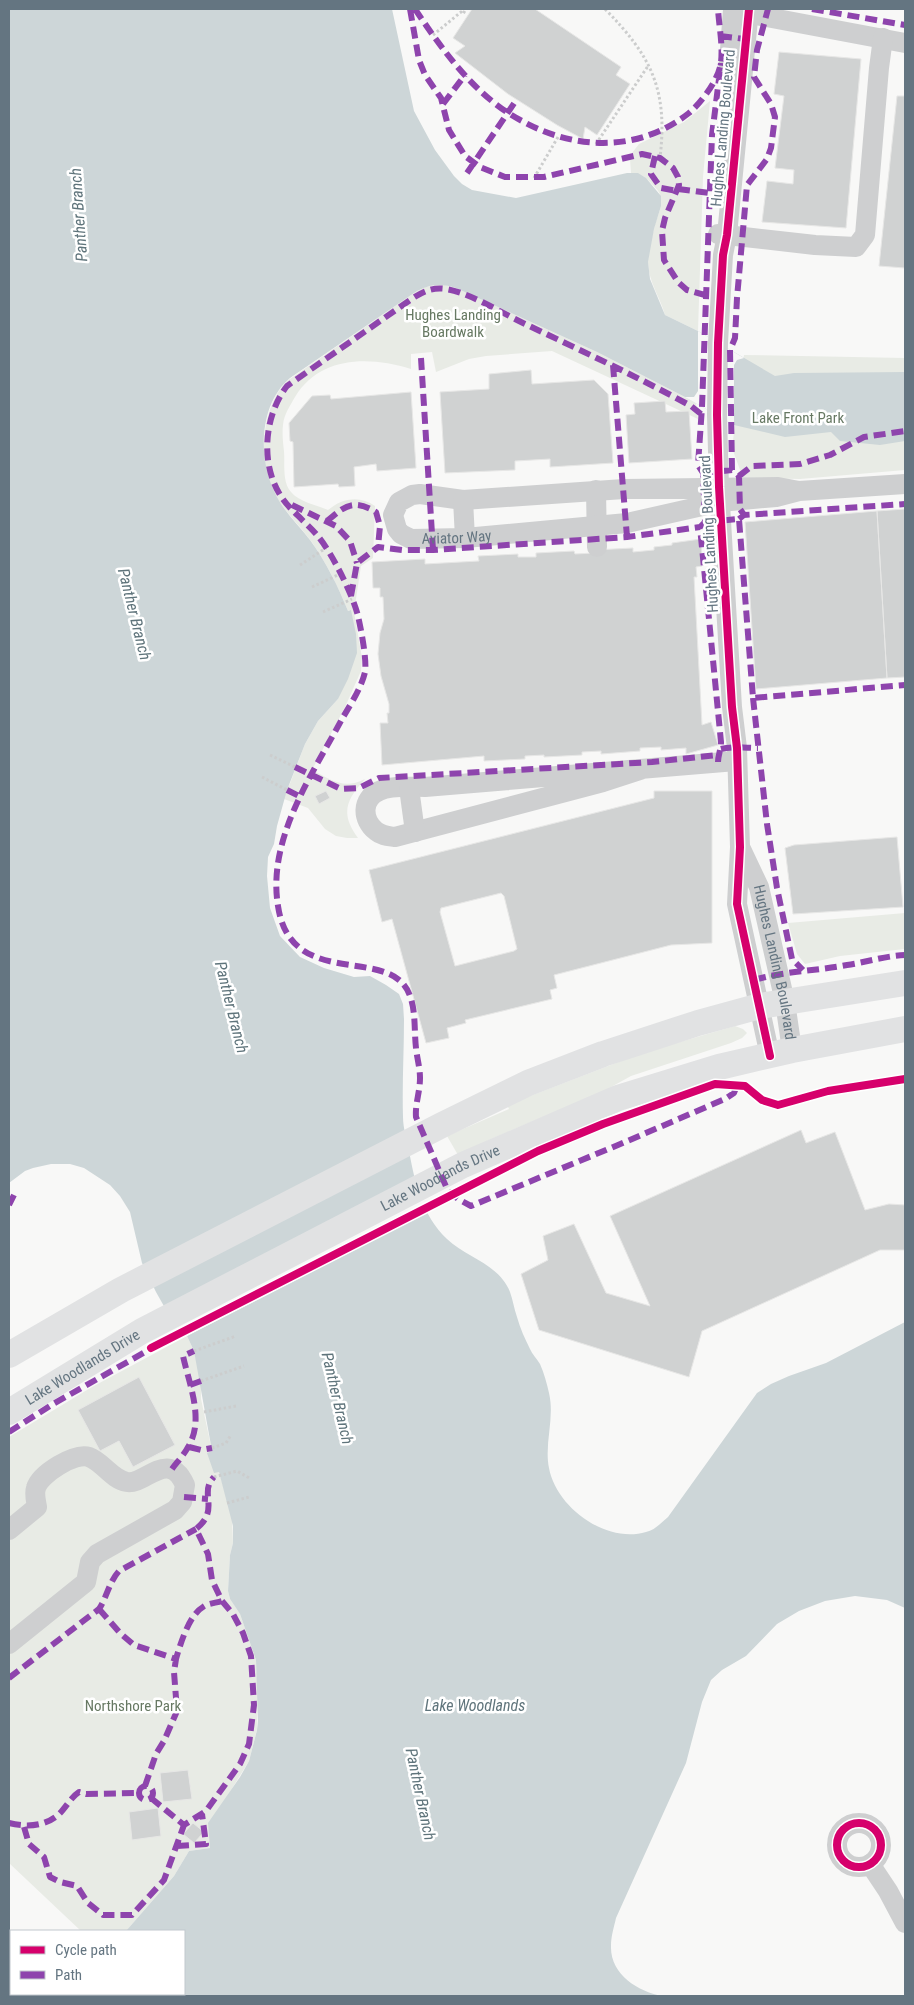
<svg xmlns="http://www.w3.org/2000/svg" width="914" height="2005" font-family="'Roboto Condensed',sans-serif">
<rect width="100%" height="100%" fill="#f8f8f7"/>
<path fill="#e8ebe5" d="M710 101 703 177 698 331 665 315C660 297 649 283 648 263 648 253 651 239 654 229 656 218 664 206 660 195 659 190 654 187 651 183 645 177 640 173 631 173L630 159 632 153 639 144 684 122Z
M442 284 463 291 597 352 685 397 696 403 698 419 552 351 486 356 469 359 436 372 432 352 411 354V369C369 356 320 356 295 397 290 406 284 414 283 425 282 433 283 443 284 451 285 464 282 482 291 492 299 502 317 505 328 510 342 498 360 495 375 506L373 558 361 566 354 612 362 658 361 671 345 707 312 770C332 780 343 790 365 779 346 800 340 814 358 838H347L336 836 325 829 308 808 284 799 286 792 263 774 289 786 305 744 318 721 338 699 350 610 348 611C340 591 329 568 317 550 305 530 287 515 275 495 257 463 261 407 287 381L414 293 425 287Z
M744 355 905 358V470L800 479 743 478 732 448Z
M905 913V949L840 956 805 964 797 954 788 923Z
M735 1026 743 1029 747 1033 742 1038 731 1043 631 1076 602 1092 491 1139 458 1155 447 1136 509 1109 507 1105 642 1053Z
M187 1336 194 1351 201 1381V1399L212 1451 208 1453 219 1471 232 1518 233 1543 230 1555 228 1591 230 1599 240 1614 256 1660 258 1695 257 1729 249 1761 228 1795 210 1848 189 1851 174 1876 126 1931H81L9 1863V1437L92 1387Z"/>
<path fill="#cdd6d8" d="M9 9H392L414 111 435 150 454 176 462 184 472 190 516 198 627 173H638L646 178 661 196V206L654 229 648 262 650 279 665 315 698 331 775 376 794 373 905 372V441L880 445 840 441 831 432 785 437 734 425 685 397 597 352 456 288C441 283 428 284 414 293L290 378C259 404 258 457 274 491 282 510 298 524 310 540 326 562 338 586 348 611L351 610 356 634 357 653 348 679 338 699 318 721 305 744 287 790 277 826 274 844 268 857 267 876 270 908 280 936 300 957 324 968 354 977 370 976 386 985 399 994 403 1004 404 1019C404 1052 402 1085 403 1117 403 1128 407 1140 409 1151 415 1183 422 1215 447 1239 467 1258 499 1264 510 1292 513 1300 514 1309 517 1317 520 1328 525 1339 530 1349 532 1354 537 1359 540 1364 544 1373 547 1384 549 1393 555 1419 544 1443 549 1468 556 1507 606 1544 646 1532 655 1530 661 1523 668 1517L757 1393 771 1384 789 1376 826 1363 905 1322V1608L887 1600 855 1596 825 1601 799 1611 777 1624 746 1656 722 1670 711 1680 702 1702 686 1763 616 1918C614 1927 611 1936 611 1946 610 1974 638 1992 663 1996H89V1994H184V1931H126L174 1876 189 1851 210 1848 208 1823 240 1777 249 1761 257 1730 258 1721 256 1660 240 1614 230 1599 228 1591 230 1555 233 1543V1526L219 1472 214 1473 207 1453 212 1451 194 1351 187 1336 165 1308 156 1292 142 1263 130 1212 120 1196 110 1185 84 1168 70 1164H51L33 1168 25 1171 9 1183Z"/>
<path fill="#f8f8f7" d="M698 331 744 358 737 360 734 365V425L685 397H694L698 391Z
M419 1189 430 1211 185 1337 163 1309Z"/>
<path fill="#d0d2d2" stroke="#e7e7e6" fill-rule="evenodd" d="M472 9H535L621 67 616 75 630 84 597 135 585 127 583 139 557 125 508 94 455 53 465 46 453 38Z
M779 52 861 59 846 228 762 222 767 181 793 184 794 170 775 168 784 96 774 94Z
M897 96H905V268L879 266Z
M531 370 532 384 594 380 608 394 613 463 550 467V459L515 461V470L445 473 440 392 489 389V374Z
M411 392 416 468 377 471 376 464 354 467 355 486 339 487 338 484 294 487 293 442 290 441 289 423 312 396 330 395 331 399Z
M665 401 666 412 689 411 692 459 629 463 626 415 635 414 634 403Z
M905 509V677L887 678 877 511Z
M877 511 887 678 756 689 745 522Z
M701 539 702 566 696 567 697 577H694L702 725 711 722 718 745 686 754V748L661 750V747L640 748V751L601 754V751L582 752V755L544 757V755L525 756V759L484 761V756L382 765 380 723H388L387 713H389V704L381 676 378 654 380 633 384 619 383 597H380V588H373L372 562 425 559V564L479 561 478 556 518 554V557H536V553L574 551 575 554 594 553V550L633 548V552L654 550V547L672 545V543Z
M326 791 330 798 319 804 315 796Z
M654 791H712V943L671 945 554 975 557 988 550 990 552 999 465 1020 466 1023 447 1028 449 1038 426 1043 392 919 382 922 369 870 654 798ZM501 893 504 896 517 949 514 951 455 966 440 912 441 908Z
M897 837 903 907 793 914 785 848 794 845Z
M801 1130 806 1143 835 1132 865 1210 889 1204 905 1205V1250H880L702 1331 689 1377 539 1330 521 1274 548 1260 543 1236 574 1224 606 1293 650 1306 610 1216Z
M139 1377 175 1445 133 1467 119 1441 100 1451 78 1410Z
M188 1770 192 1799 163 1802 160 1773Z
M158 1808 161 1836 132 1840 129 1812Z
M193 1823 204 1832 194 1843 183 1834Z
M10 1959 11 1960V1983L9 1982Z
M32 1994H70L71 1996H35Z"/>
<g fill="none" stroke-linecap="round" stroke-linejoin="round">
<path stroke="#cccdcd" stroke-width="3" stroke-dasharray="2.5 2.5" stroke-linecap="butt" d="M605 9C652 57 668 90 660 158
M433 35 461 12 463 14 466 9
M596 144 648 66
M534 178 558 137
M300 565 326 548
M312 587 340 574
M323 612 352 599
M270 755 295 767
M262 777 287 790
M194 1351 236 1336
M201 1381 244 1366
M204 1412 236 1406
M212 1448 226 1443 231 1435
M214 1477 237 1471 251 1479
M227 1503 249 1497"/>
<g stroke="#cecfd0" stroke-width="20">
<path d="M749 9 727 235 723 255 718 343 717 415 719 487 732 707 737 748 740 847 737 904 770 1056"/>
<path d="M735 11 905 43"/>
<path d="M728 77 733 9"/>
<path d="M718 234 815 245 856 247 865 235 879 68 883 38"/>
<path d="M596 490 597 547"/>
<path id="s1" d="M799 491 778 487 624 489 463 500 420 494 412 495 399 502 393 515 397 529 401 534 411 539 465 538 627 523 720 502 776 497 799 491 905 484"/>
<path d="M463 500 465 538"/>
<path d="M643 769 603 782 395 837C388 836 382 836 376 831 362 820 361 799 379 791 391 785 411 787 425 787L736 761"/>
<path d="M409 788 415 832"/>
<path id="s2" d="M741 849 759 887 785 1002 792 1050"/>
<path d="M9 1530 37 1507C36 1501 34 1494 36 1488 40 1474 75 1452 89 1457 103 1462 111 1479 127 1482 145 1485 169 1448 185 1485L182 1502 175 1510 97 1554 90 1562 86 1582 9 1644"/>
<circle cx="859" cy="1845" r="22"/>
<path d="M870 1864 888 1891 905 1923"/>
</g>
<g stroke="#e1e2e3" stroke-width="26">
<path d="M9 1355 121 1290 442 1125 528 1083 603 1054 698 1023 760 1006 905 983"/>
<path id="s3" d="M9 1412 142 1331 463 1165 618 1098 719 1067 792 1050 905 1029"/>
</g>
<path stroke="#8e44ad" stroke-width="6" stroke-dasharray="12 6" stroke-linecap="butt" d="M410 9 419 60 425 75 441 98 449 130 465 156 480 167 505 177H544L642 154 660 158 673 168 678 177 679 185 665 218 662 231 664 260 678 282 687 290 705 295
M415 9C443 51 476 97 522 121 577 151 639 152 689 113 702 102 719 79 721 62 723 45 719 26 718 9
M812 9 905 25
M720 36 745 39 748 42
M443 104 465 75
M655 156 651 174 661 188 677 191
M467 173 517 99
M678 189 709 193
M421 358 433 550
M613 365 627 537
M701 414 691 406C636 376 580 350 523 323 500 312 470 293 446 289 433 287 424 291 413 298L287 386C265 414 260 461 279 493 288 509 305 521 317 535 331 551 353 595 358 616 361 629 367 660 365 672 361 689 350 705 342 719 312 775 267 839 278 906 291 993 392 943 410 996 416 1012 414 1031 416 1048 417 1058 420 1068 420 1078 420 1092 415 1104 416 1117L448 1191 458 1199 471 1206 618 1145 725 1099 734 1093 737 1085
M732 470 730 350 735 338 737 298 747 185 767 159 771 148 775 117 771 104 754 77 757 50 768 9
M703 473 732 470 739 476 740 509 744 515
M739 476 752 466 800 464 830 455 864 437 905 431
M292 505 336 526 350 541 357 563
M739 519 744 515 905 504
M327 521C346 505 353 499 376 512L380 526 378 547
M705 522 739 519 753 698 905 685
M351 596 357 563 378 547 402 550H433L627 537 700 527
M753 698 767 824 777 888 792 959 803 970
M721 749C732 746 746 748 758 748
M718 762C718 755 721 750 721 742L700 527 705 522 703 473 698 465 702 407 712 135 721 63
M295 767 341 789 359 788 379 778 652 762 718 755
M287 790 301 797
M754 980C786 971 815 971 847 965 867 962 885 956 905 955
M9 1205 14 1195
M190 1385 201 1381
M9 1432 53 1404 154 1347
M189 1447 201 1450 212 1448
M172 1469C177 1462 184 1455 188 1447 205 1420 189 1384 183 1356L194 1351
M184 1497 208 1499
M99 1609 120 1633 134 1645 176 1659C180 1645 189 1615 203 1607 208 1603 216 1603 222 1601
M9 1678 99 1609C107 1597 109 1582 119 1571L196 1529
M139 1793a7 7 0 1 1 14 0a7 7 0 1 1-14 0Z
M145 1786 156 1754 164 1741 177 1711 174 1672 176 1659
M151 1798 184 1825 206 1811 240 1764 249 1744 254 1705 251 1656 243 1633 233 1614 222 1601 212 1580 208 1554 196 1529C221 1509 198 1493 214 1477
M9 1823C25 1827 44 1827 58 1815 66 1808 70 1798 79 1792L86 1794 139 1793
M24 1827 29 1844 44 1857 50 1877 60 1882 77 1886 88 1903 103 1915H132L164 1880 184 1825
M177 1846 206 1844 202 1814"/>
<defs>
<path id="cycleway" d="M749 9 727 235 723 255 718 343 717 415 719 487 732 707 737 748 740 847 737 904 770 1056
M151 1348 538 1151 603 1124 715 1084 745 1086 762 1100 778 1105 828 1091 905 1079
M837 1845a22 22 0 1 1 44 0a22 22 0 1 1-44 0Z"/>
</defs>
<use href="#cycleway" stroke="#fff" stroke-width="11"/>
<use href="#cycleway" stroke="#d6006c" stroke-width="8"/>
</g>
<g text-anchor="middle" stroke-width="5" stroke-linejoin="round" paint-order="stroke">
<g font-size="15" fill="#647581" stroke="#fff">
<text transform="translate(723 128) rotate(-85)" y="5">Hughes Landing Boulevard</text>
<text transform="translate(709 534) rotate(-93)" y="5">Hughes Landing Boulevard</text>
<text dy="5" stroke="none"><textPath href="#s1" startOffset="495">Aviator Way</textPath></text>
<text dy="5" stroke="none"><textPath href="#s2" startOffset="119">Hughes Landing Boulevard</textPath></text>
<text dy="5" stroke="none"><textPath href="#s3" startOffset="491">Lake Woodlands Drive</textPath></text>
<text dy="5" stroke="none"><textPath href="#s3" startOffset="86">Lake Woodlands Drive</textPath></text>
</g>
<g font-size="15" fill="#677963" stroke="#fff">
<text x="453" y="320">Hughes Landing<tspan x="453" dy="17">Boardwalk</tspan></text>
<text x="798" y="423">Lake Front Park</text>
<text x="133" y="1711">Northshore Park</text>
</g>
<g font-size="16" font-style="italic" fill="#5f747b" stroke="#fff">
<text transform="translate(78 215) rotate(-94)" y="6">Panther Branch</text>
<text transform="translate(135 614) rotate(76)" y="6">Panther Branch</text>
<text transform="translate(232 1007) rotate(76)" y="6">Panther Branch</text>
<text transform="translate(338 1398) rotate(77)" y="6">Panther Branch</text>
<text x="475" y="1711">Lake Woodlands</text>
<text transform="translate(421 1794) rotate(78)" y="6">Panther Branch</text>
</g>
</g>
<rect width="914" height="2005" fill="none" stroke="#647581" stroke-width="20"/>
<rect x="10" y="1930" width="175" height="65" fill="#ffffff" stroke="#c1c8cd"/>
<rect x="20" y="1946" width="25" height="8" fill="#d6006c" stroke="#c1c8cd"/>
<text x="55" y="1955" font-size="15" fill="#647581">Cycle path</text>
<rect x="20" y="1971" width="25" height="8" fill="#8e44ad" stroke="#c1c8cd"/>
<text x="55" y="1980" font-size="15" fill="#647581">Path</text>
</svg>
